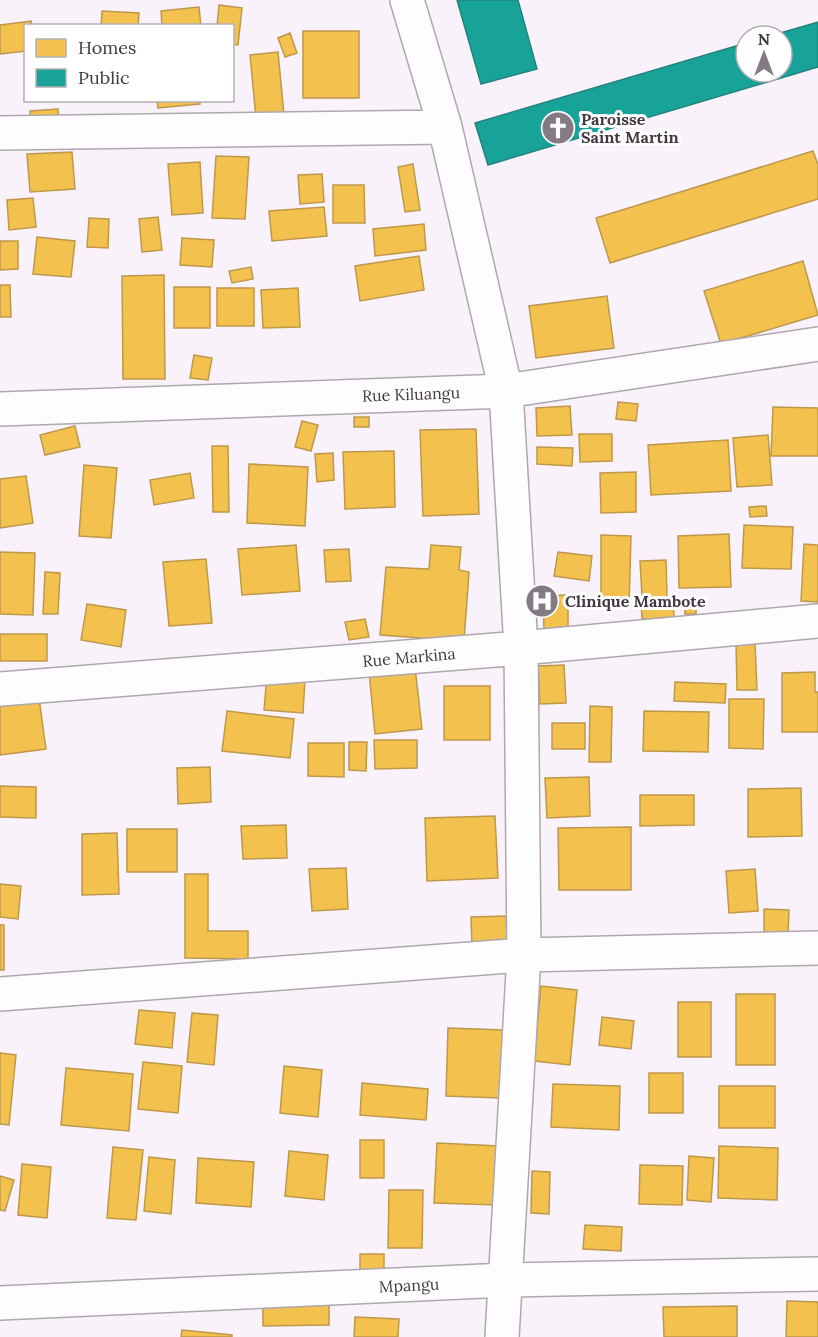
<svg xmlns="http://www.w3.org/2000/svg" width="818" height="1337" font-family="Lora,serif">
<rect width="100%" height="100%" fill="#faf2fa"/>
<path fill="#f2c14e" stroke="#be984b" stroke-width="1.5" d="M219 5 242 8 238 45 232 44V26H217Z
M199 7 201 26H162L161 11Z
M102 11 139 13 138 26H101Z
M31 21 32 26H26V51L0 54V25Z
M303 31H359V98H303Z
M290 33 297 53 285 57 278 38Z
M278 52 284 115 256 118 250 55Z
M157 100H200V104L158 108Z
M58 109 59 121 31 123 30 111Z
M813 151 818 165V199L610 263 596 218Z
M72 152 75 189 30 192 27 154Z
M216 156 249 157 245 219 212 218Z
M200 162 203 213 172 215 168 164Z
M413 164 420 210 405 212 398 167Z
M322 174 324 202 300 204 298 175Z
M333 185H364L365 223H333Z
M33 198 36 227 9 230 7 200Z
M324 207 327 236 272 241 269 211Z
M158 217 162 250 142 252 139 219Z
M89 218 109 219 108 248 87 247Z
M424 224 426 250 375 256 373 229Z
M37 237 75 241 71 277 33 274Z
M182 238 214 240 212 267 180 265Z
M0 241H18V269L0 270Z
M419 256 424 290 360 301 355 266Z
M803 261 818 315 721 344 704 291Z
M251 267 253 279 232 283 229 271Z
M164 275 165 379H123L122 276Z
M0 285H10L11 317H0Z
M174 287H210V328H174Z
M217 288H254V326H217Z
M298 288 300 327 263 328 261 290Z
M607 296 614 348 536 358 529 306Z
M194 355 212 358 208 380 190 378Z
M618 402 638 404 636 421 616 419Z
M570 406 572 435 537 436 536 408Z
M773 407 818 408V456H771Z
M354 417H369V427H354Z
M302 421 318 425 311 451 295 447Z
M75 426 80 447 45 455 40 435Z
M476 429 479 514 423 516 420 430Z
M579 434H612V461L580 462Z
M768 435 772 485 737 487 733 438Z
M728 440 731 491 651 495 648 445Z
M212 446H228L229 512H213Z
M537 447 573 448 572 466 537 464Z
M394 451 395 507 345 509 343 452Z
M333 453 334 480 317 482 315 454Z
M249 464 308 467 305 526 247 523Z
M84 465 117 468 111 538 79 536Z
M636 472V512L601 513 600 473Z
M190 473 194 498 154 505 150 480Z
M26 476 33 523 0 528V479Z
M766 506 767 516 750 517 749 507Z
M744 525 793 527 791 569 742 568Z
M729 534 731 587 679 588 678 536Z
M601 535 631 536 629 608H601Z
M804 544 818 545V602L801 601Z
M296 545 300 591 242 595 238 549Z
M431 545 461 547 459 570 469 572 464 641 380 635 386 567 429 569Z
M349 549 351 581 326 582 324 550Z
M0 552 35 553 33 615 0 614Z
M558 552 592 556 589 581 554 576Z
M206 559 212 623 169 626 163 562Z
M666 560 667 597H642L640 561Z
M45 572 60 573 58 614H43Z
M568 595V630H544L543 596Z
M673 598 674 619H642L641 599Z
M685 603H696V614H685Z
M87 604 126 610 121 647 81 640Z
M365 619 369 637 349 640 345 622Z
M0 634H47V661H0Z
M755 643 757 690H737L736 644Z
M564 665 566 703 540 704 538 666Z
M415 667 422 729 375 734 369 672Z
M815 672V692H818V732H782V673Z
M267 675 305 678 303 713 264 710Z
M675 682 726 684 725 703 674 701Z
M444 686H490V740H444Z
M39 698 46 749 0 755V703Z
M729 699H764L763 749 729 748Z
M590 706 612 707 611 762H589Z
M227 711 294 719 290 758 222 751Z
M644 711 709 712 708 752 643 751Z
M552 723H585V749H552Z
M374 740H417V768L375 769Z
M349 742H367L366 771 349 770Z
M308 743H344V777L308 776Z
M210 767 211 802 178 804 177 768Z
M589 777 590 816 547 818 545 778Z
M0 786 36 787V818L0 817Z
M801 788 802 836 748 837V789Z
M640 795H694V825L640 826Z
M495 816 498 878 427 881 425 818Z
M286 825 287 858 243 859 241 826Z
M631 827V890H559L558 828Z
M127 829H177V872H127Z
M117 833 119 894 82 895V834Z
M346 868 348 909 312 911 309 869Z
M755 869 758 911 729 913 726 871Z
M185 874H208V931H248V959L185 958Z
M0 884 21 886 18 919 0 917Z
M764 909 789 910 788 934 764 933Z
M506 916 508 945 472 947 471 917Z
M0 925H4V970H0Z
M541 986 577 990 570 1065 534 1061Z
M736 994H775V1065H736Z
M678 1002H711V1057H678Z
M139 1010 175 1013 172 1048 135 1044Z
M192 1013 218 1015 214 1065 187 1062Z
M602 1017 634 1021 631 1049 599 1045Z
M448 1028 503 1030 500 1098 446 1096Z
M0 1053 16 1055 9 1125 0 1124Z
M143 1062 182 1066 178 1113 138 1109Z
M284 1066 322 1070 318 1117 280 1113Z
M66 1068 133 1074 129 1131 61 1125Z
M649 1073H683V1113H649Z
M362 1083 428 1089 426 1120 360 1115Z
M553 1084 620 1086 619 1130 551 1127Z
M719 1086H775V1128H719Z
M360 1140H384V1178H360Z
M437 1143 499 1146 497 1205 434 1203Z
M719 1146 778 1148 777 1200 718 1198Z
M113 1147 143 1150 136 1220 107 1218Z
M289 1151 328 1155 324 1200 285 1196Z
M689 1156 714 1158 711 1202 687 1200Z
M149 1157 175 1160 171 1214 144 1211Z
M198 1158 254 1162 251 1207 196 1203Z
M22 1164 51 1167 47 1218 18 1215Z
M640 1165 683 1166 682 1205 639 1204Z
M532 1171 550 1172 549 1214 531 1213Z
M0 1176 14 1180 5 1211 0 1210Z
M389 1190H423L422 1248H388Z
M585 1225 622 1227 621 1251 583 1249Z
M360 1254H384V1270H360Z
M329 1301V1325L263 1326V1303Z
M787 1301 818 1302V1337H786Z
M737 1306V1337H664L663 1307Z
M355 1317 399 1319 398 1337H354Z
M182 1330 232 1335V1337H181Z"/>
<path fill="#17a398" stroke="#24837e" stroke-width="1.5" d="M457 0H518L537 69 481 84Z
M818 22V67L488 165 475 123 746 43V72H782V36H770Z"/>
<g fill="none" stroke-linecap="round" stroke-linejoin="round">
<defs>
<path id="minor" d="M407 0 445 127 506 391 521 648 524 955 502 1337
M0 133 445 127
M0 409 506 391 818 344
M0 689 521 648 818 621
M0 994 524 955 818 948
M0 1303 506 1280 818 1274"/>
</defs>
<use href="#minor" stroke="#afa7af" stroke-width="36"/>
<use href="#minor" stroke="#fefdfe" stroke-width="33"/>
</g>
<defs>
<symbol id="church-disc" viewBox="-11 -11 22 22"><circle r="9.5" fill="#837a83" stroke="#fff"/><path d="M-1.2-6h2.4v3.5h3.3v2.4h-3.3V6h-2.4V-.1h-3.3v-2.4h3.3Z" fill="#fff"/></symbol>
<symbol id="hospital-disc" viewBox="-11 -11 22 22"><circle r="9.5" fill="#837a83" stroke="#fff"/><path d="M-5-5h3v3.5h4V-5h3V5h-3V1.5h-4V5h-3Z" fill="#fff"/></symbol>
</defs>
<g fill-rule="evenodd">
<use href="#church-disc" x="539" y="109" width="38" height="38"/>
<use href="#hospital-disc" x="523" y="582" width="38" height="38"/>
</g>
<g text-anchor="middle" stroke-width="6" stroke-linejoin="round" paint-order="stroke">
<g font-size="16" font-weight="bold" fill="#433943" stroke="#fff" text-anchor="start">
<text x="581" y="125">Paroisse<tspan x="581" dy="18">Saint Martin</tspan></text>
<text x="565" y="607">Clinique Mambote</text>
</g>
<g font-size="16" fill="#433943" stroke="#fff">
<text transform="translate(411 394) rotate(-2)" y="6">Rue Kiluangu</text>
<text transform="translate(409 657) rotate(-5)" y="6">Rue Markina</text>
<text transform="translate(409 1285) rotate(-3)" y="6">Mpangu</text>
</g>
</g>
<rect x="24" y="24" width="210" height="78" fill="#ffffff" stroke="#b4b0b4" stroke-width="1.5"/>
<rect x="36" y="39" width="30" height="18" fill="#f2c14e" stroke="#b4b0b4" stroke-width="1.5"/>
<text x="78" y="54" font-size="18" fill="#433943">Homes</text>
<rect x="36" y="69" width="30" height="18" fill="#17a398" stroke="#b4b0b4" stroke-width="1.5"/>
<text x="78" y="84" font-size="18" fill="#433943">Public</text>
<g transform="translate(764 54)"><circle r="28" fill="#ffffff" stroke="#b4b0b4" stroke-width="1.5"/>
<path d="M0-4.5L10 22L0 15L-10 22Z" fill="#837a83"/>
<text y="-9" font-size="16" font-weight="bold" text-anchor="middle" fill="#433943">N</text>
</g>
</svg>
